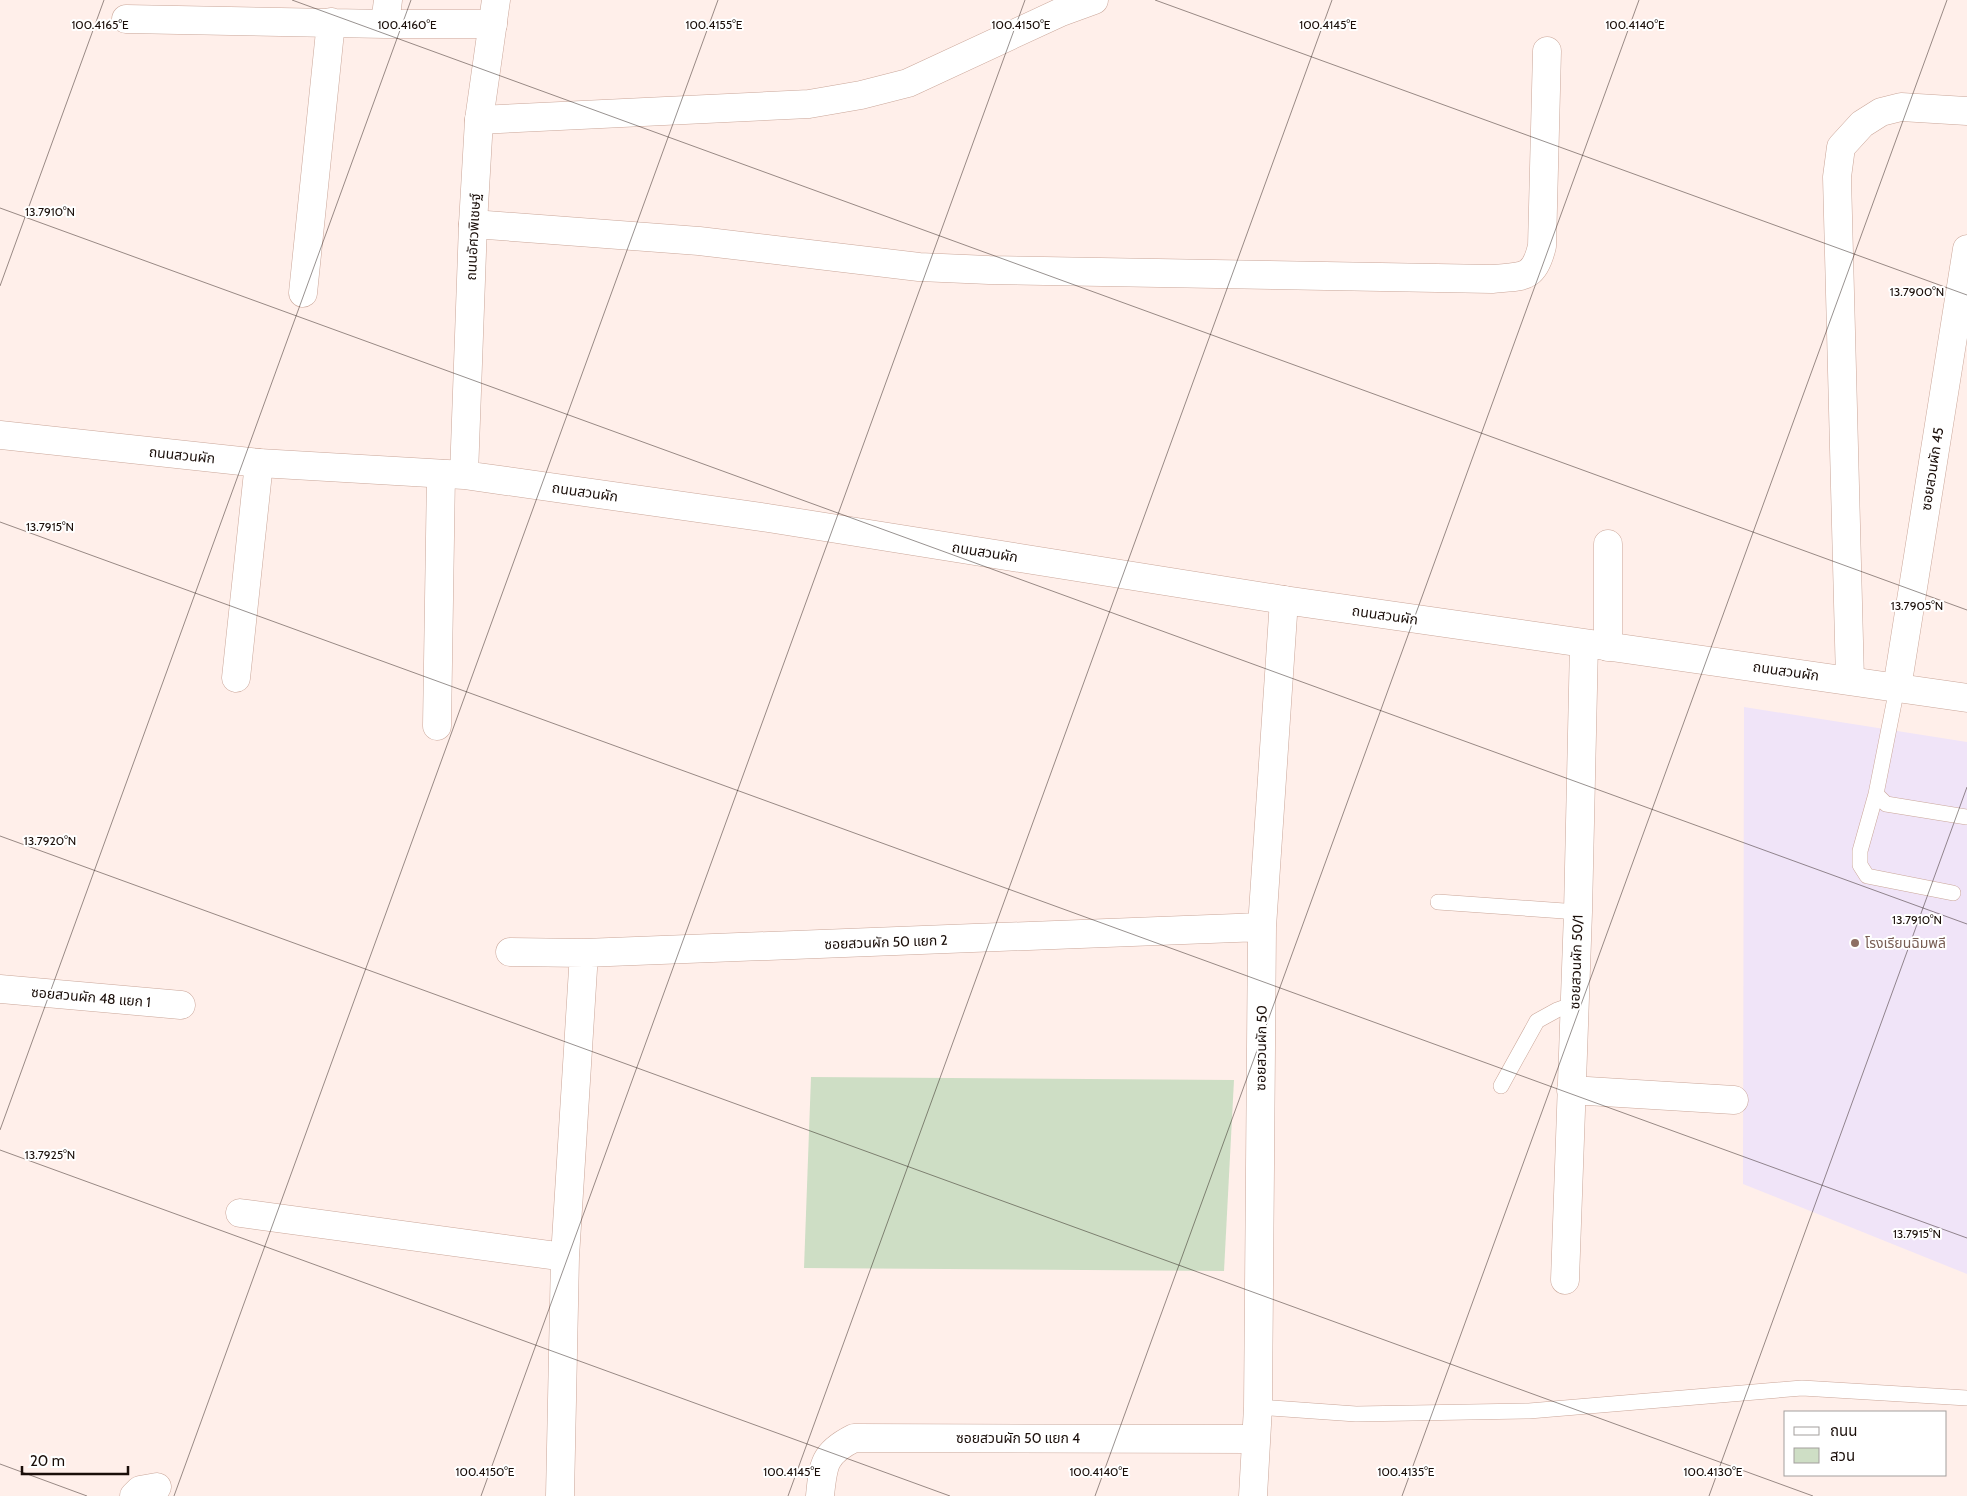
<svg xmlns="http://www.w3.org/2000/svg" width="1967" height="1496" font-family="Cabin,'Noto Sans Thai',sans-serif">
<rect width="100%" height="100%" fill="#ffefea"/>
<path fill="#f0e4f8" d="M1744 707 1967 742V1274L1743 1184Z"/>
<path fill="#cedec5" d="M811 1077 1234 1080 1224 1271 804 1268Z"/>
<g fill="none" stroke-linecap="round" stroke-linejoin="round">
<defs>
<path id="service" d="M1897 688 1876 794 1886 804 1967 817
M1876 794 1860 851V865L1867 876 1953 893
M1438 902 1578 912
M1501 1086 1537 1021 1557 1010 1574 1004
M1258 1407 1356 1414 1529 1411 1802 1388 1967 1398"/>
<path id="minor" d="M126 19 385 24H493
M385 24 388 0
M479 120 809 104 861 95 908 83 1061 12 1094 0
M473 224 699 241 919 267 989 270 1492 279C1523 276 1534 280 1542 246L1547 51
M303 293 331 22
M1608 647V544
M236 678 259 463
M1850 680 1837 177 1841 147 1862 124 1881 112 1901 107 1967 111
M1897 688 1967 249
M437 726 441 474
M510 952 584 953 1262 927
M0 989 181 1005
M1571 1090 1734 1100
M240 1213 565 1257
M1565 1280 1578 912 1584 644
M134 1496 140 1490 157 1487
M560 1496 565 1257 584 953
M820 1496C823 1464 824 1453 854 1438L1255 1439
M1253 1496 1258 1407 1262 927 1284 600"/>
<path id="tertiary" d="M0 435 259 463 464 475 768 518 1284 600 1967 698
M464 475 473 224 479 120 496 0"/>
</defs>
<use href="#service" stroke="#caa699" stroke-width="16"/>
<use href="#minor" stroke="#caa699" stroke-width="29"/>
<use href="#tertiary" stroke="#caa699" stroke-width="29"/>
<use href="#service" stroke="#fff" stroke-width="15"/>
<use href="#minor" stroke="#fff" stroke-width="28"/>
<use href="#tertiary" stroke="#fff" stroke-width="28"/>
</g>
<path fill="none" stroke="#1a0e09" stroke-width="1" stroke-opacity="0.45" d="M292 0 1967 610M1155 0 1967 295M0 208 1967 924M0 286 104 0M0 522 1967 1238M0 836 1813 1496M0 1130 411 0M0 1150 950 1496M0 1464 87 1496M174 1496 718 0M481 1496 1025 0M788 1496 1332 0M1095 1496 1639 0M1402 1496 1947 0M1709 1496 1967 787"/>
<circle fill="#8d6e63" stroke="#fff" stroke-width="2" cx="1855" cy="943" r="5"/>
<g text-anchor="middle" stroke-width="4" stroke-linejoin="round" paint-order="stroke">
<g font-size="14" fill="#1a0e09" stroke="#fff">
<text transform="translate(473 237) rotate(-87)" y="5">ถนนอัศวพิเชษฐ์</text>
<text transform="translate(182 455) rotate(6)" y="5">ถนนสวนผัก</text>
<text transform="translate(1932 469) rotate(-81)" y="5">ซอยสวนผัก 45</text>
<text transform="translate(585 492) rotate(8)" y="5">ถนนสวนผัก</text>
<text transform="translate(985 552) rotate(9)" y="5">ถนนสวนผัก</text>
<text transform="translate(1385 615) rotate(8)" y="5">ถนนสวนผัก</text>
<text transform="translate(1786 671) rotate(8)" y="5">ถนนสวนผัก</text>
<text transform="translate(886 942) rotate(-2)" y="5">ซอยสวนผัก 50 แยก 2</text>
<text transform="translate(1576 962) rotate(-88)" y="5">ซอยสวนผัก 50/1</text>
<text transform="translate(91 997) rotate(5)" y="5">ซอยสวนผัก 48 แยก 1</text>
<text transform="translate(1261 1048) rotate(-89)" y="5">ซอยสวนผัก 50</text>
<text x="1018" y="1443">ซอยสวนผัก 50 แยก 4</text>
</g>
<g font-size="14" fill="#785e54" stroke="#fff" text-anchor="start">
<text x="1865" y="948">โรงเรียนฉิมพลี</text>
</g>
</g>
<g font-size="12" text-anchor="middle" fill="#1a0e09" stroke="#fff" stroke-width="4" stroke-linejoin="round" paint-order="stroke">
<text x="100" y="29">100.4165°E</text>
<text x="407" y="29">100.4160°E</text>
<text x="714" y="29">100.4155°E</text>
<text x="1021" y="29">100.4150°E</text>
<text x="1328" y="29">100.4145°E</text>
<text x="1635" y="29">100.4140°E</text>
<text x="50" y="216">13.7910°N</text>
<text x="1917" y="296">13.7900°N</text>
<text x="50" y="531">13.7915°N</text>
<text x="1917" y="610">13.7905°N</text>
<text x="50" y="845">13.7920°N</text>
<text x="1917" y="924">13.7910°N</text>
<text x="50" y="1159">13.7925°N</text>
<text x="1917" y="1238">13.7915°N</text>
<text x="485" y="1476">100.4150°E</text>
<text x="792" y="1476">100.4145°E</text>
<text x="1099" y="1476">100.4140°E</text>
<text x="1406" y="1476">100.4135°E</text>
<text x="1713" y="1476">100.4130°E</text>
</g>
<rect x="1784" y="1411" width="162" height="65" fill="#ffffff" stroke="#a39f9d"/>
<rect x="1794" y="1427" width="25" height="8" fill="#ffffff" stroke="#a39f9d"/>
<text x="1830" y="1436" font-size="15" fill="#1a0e09">ถนน</text>
<rect x="1794" y="1448" width="25" height="15" fill="#cedec5" stroke="#a39f9d"/>
<text x="1830" y="1461" font-size="15" fill="#1a0e09">สวน</text>
<path d="M22 1466v8h106v-8" fill="none" stroke="#1a0e09" stroke-width="2.5"/>
<text x="30" y="1466" font-size="15" fill="#1a0e09" stroke="#ffffff" stroke-width="4" paint-order="stroke">20 m</text>
</svg>
